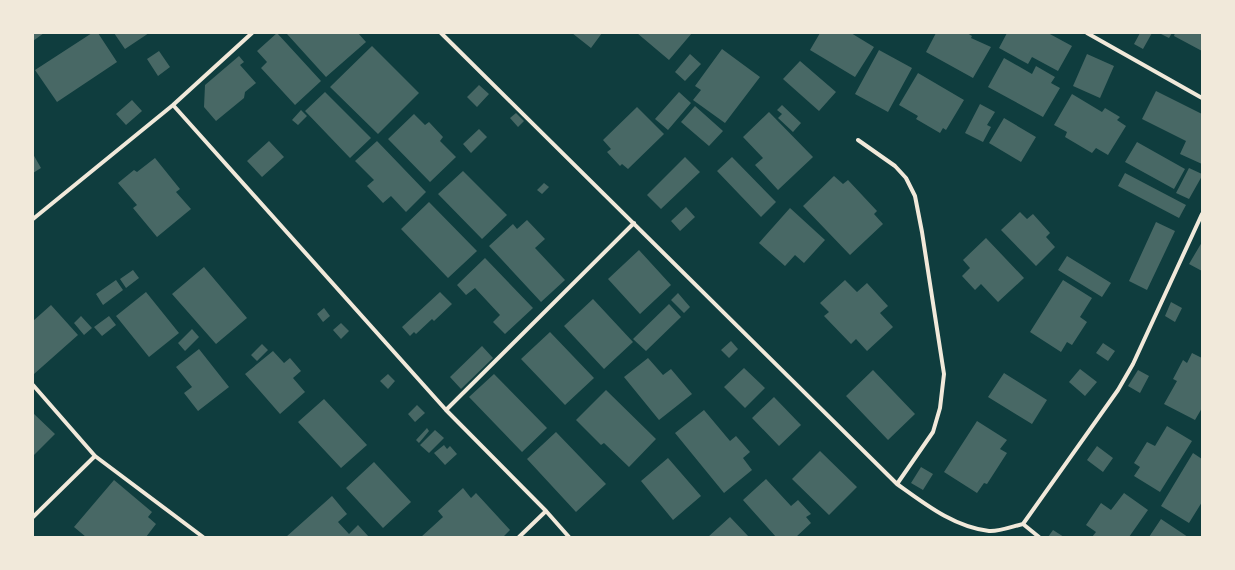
<svg xmlns="http://www.w3.org/2000/svg" width="1235" height="570" font-family="'Crimson Pro',serif">
<rect width="100%" height="100%" fill="#0f3d3e"/>
<path fill="#486865" d="M33 33H44L33 41Z
M92 33H98L117 62 57 102 35 70Z
M114 33H149L125 49Z
M277 33 321 81 295 105 261 68 267 62 257 51Z
M287 33H358L366 42 326 77 287 34Z
M572 33H602L591 48Z
M637 33H692L669 60Z
M820 33H851L874 47 855 77 810 50Z
M936 33H967L972 36 971 38 991 47 973 78 926 52Z
M1007 33H1048L1072 46 1058 71 1032 57 1028 64 999 48Z
M1140 33H1152L1143 49 1134 44Z
M1159 33H1172L1169 38Z
M1175 33H1202V51L1174 36Z
M372 46 419 93 378 134 330 87Z
M722 49 760 77 725 123 693 100 701 90 695 86Z
M879 50 912 68 888 112 855 94Z
M159 51 170 67 158 76 147 59Z
M690 54 701 64 685 81 675 72Z
M1087 54 1114 66 1100 98 1073 86Z
M239 56 244 62 240 65 256 83 245 92 244 98 216 121 204 107 205 85Z
M1004 58 1032 74 1036 66 1055 77 1051 83 1060 88 1043 117 988 87Z
M800 61 836 92 819 111 783 79Z
M918 73 964 100 946 130 943 128 940 133 916 119 918 116 899 105Z
M479 85 489 94 477 107 467 97Z
M1156 91 1202 114V164L1180 154 1186 141 1142 119Z
M325 92 371 138 350 158 305 111Z
M679 92 691 103 668 130 655 119Z
M1072 94 1102 112 1105 108 1120 117 1117 120 1126 126 1108 155 1096 148 1092 153 1065 137 1067 132 1054 125Z
M132 100 142 111 126 125 116 114Z
M980 104 995 112 987 125 991 127 983 142 965 133Z
M782 105 801 123 793 132 778 118 782 114 777 110Z
M695 106 723 131 709 146 681 122Z
M637 107 664 134 628 169 622 164 620 166 607 152 611 149 603 140Z
M301 110 307 116 298 125 292 120Z
M769 112 813 157 778 190 755 165 763 158 743 137Z
M516 113 524 121 518 127 510 118Z
M414 114 425 125 429 122 443 137 440 141 456 157 430 182 388 139Z
M1004 118 1036 137 1021 162 989 143Z
M479 129 487 137 471 153 463 144Z
M269 141 284 157 262 177 247 161Z
M377 141 426 192 406 212 391 196 383 203 367 186 374 180 355 161Z
M1137 142 1185 169 1174 189 1125 162Z
M33 154 41 168 33 173Z
M685 157 700 172 661 209 647 195Z
M732 157 776 202 761 217 717 171Z
M155 158 180 189 176 192 191 209 157 237 133 208 137 205 118 183 134 170 137 172Z
M1189 168 1202 174V176L1189 199 1176 193Z
M463 171 507 215 482 239 438 194Z
M1125 173 1186 205 1179 218 1118 186Z
M834 176 843 184 848 180 877 211 874 214 883 224 850 255 803 206Z
M544 183 549 187 542 194 537 190Z
M429 202 477 251 448 278 401 229Z
M686 207 695 217 680 231 671 221Z
M790 208 825 240 804 263 795 255 785 266 759 243Z
M1020 212 1027 219 1033 214 1050 233 1046 237 1055 247 1036 266 1001 230Z
M527 220 545 239 535 248 565 280 541 302 489 246 513 224 517 229Z
M1156 222 1175 231 1147 290 1129 281Z
M986 238 1024 278 998 302 981 284 975 290 962 276 970 268 963 260Z
M1202 242V271L1189 264Z
M639 250 671 285 640 314 608 279Z
M1067 256 1111 283 1102 297 1058 270Z
M485 258 533 308 505 334 493 322 500 315 475 288 466 295 457 285Z
M204 267 247 318 216 344 172 294Z
M133 270 139 278 126 288 120 279Z
M116 280 123 290 103 305 96 294Z
M845 280 857 292 867 283 888 306 880 313 893 327 867 351 856 339 851 344 824 316 829 312 820 303Z
M1063 280 1092 298 1080 317 1087 322 1072 345 1067 342 1061 352 1030 332Z
M146 292 179 333 149 357 116 316Z
M440 292 452 304 434 321 432 319 416 334 414 332 410 336 402 327Z
M678 293 690 307 684 313 671 300Z
M593 299 633 342 604 369 564 326Z
M1171 302 1182 308 1175 322 1165 316Z
M669 304 681 317 646 351 633 339Z
M51 305 78 335 34 374 33 373V321Z
M324 308 330 316 323 322 317 314Z
M81 316 92 328 84 335 74 323Z
M109 316 116 325 102 336 94 327Z
M341 323 349 331 341 339 333 330Z
M192 329 199 337 185 351 178 343Z
M550 332 594 378 565 405 521 359Z
M731 341 738 349 729 358 721 350Z
M1103 343 1115 351 1108 361 1096 353Z
M262 344 268 350 257 361 251 355Z
M482 346 493 358 461 389 450 377Z
M199 349 229 387 198 411 184 393 192 387 176 367Z
M273 351 284 363 290 358 301 371 293 378 305 392 280 414 245 374Z
M1192 353 1202 358V408L1195 420 1164 404 1177 381 1173 379 1183 360 1187 363Z
M648 358 663 375 671 369 692 394 659 420 624 377Z
M744 368 765 388 745 408 724 387Z
M1080 369 1097 382 1085 396 1069 382Z
M873 370 915 414 888 440 846 396Z
M1138 370 1149 376 1140 393 1128 386Z
M1004 373 1047 400 1032 424 988 397Z
M388 374 395 381 388 389 380 381Z
M494 374 547 428 522 452 469 397Z
M606 390 656 439 629 467 604 443 601 445 576 420Z
M774 397 801 425 779 446 752 418Z
M324 399 367 445 341 468 298 422Z
M417 405 425 413 415 422 408 414Z
M704 410 730 441 736 436 750 452 743 458 752 470 724 493 675 433Z
M33 413 55 434 33 456Z
M977 421 1007 440 1000 449 1007 453 987 484 984 483 977 493 944 472Z
M1167 426 1192 441 1160 492 1134 476 1140 467 1134 463 1147 442 1155 446Z
M427 428 429 431 419 443 416 440Z
M435 430 444 438 429 453 420 445Z
M556 432 606 484 576 512 527 459Z
M444 445 447 449 450 446 457 454 445 465 434 453Z
M1097 446 1113 458 1103 472 1087 460Z
M820 451 857 487 829 515 792 479Z
M1193 453 1202 459V502L1189 523 1161 506Z
M668 458 701 496 673 520 641 481Z
M374 462 411 502 383 528 346 488Z
M921 467 933 474 923 490 911 483Z
M766 479 791 506 798 500 811 514 806 517 811 523 796 537H776L743 500Z
M114 480 152 512 148 517 156 524 146 537H86L74 527Z
M463 488 471 498 476 493 510 530 503 537H421L443 517 438 511Z
M1124 493 1148 510 1129 537H1092L1096 532 1086 525 1101 503 1111 510Z
M332 496 347 514 338 522 349 534 358 525 369 537H286Z
M730 517 749 537H708Z
M1161 519 1188 537H1149Z
M1053 530 1064 537H1048Z"/>
<g fill="none" stroke-linecap="round" stroke-linejoin="round">
<path stroke="#f1e9da" stroke-width="4" d="M441 33 897 484C925 504 954 527 989 531 998 532 1014 526 1023 524L1118 390 1133 364 1202 214
M1087 33 1202 98
M173 105 446 410 546 511 569 537
M858 140 895 166 906 178 915 196 922 232 944 374 940 408 933 432 897 484
M33 219 173 105 252 33
M33 385 95 456 203 537
M446 410 634 223
M33 517 95 456
M1023 524 1039 537
M519 537 546 511"/>
</g>
<rect width="1235" height="570" fill="none" stroke="#f1e9da" stroke-width="68"/>
</svg>
